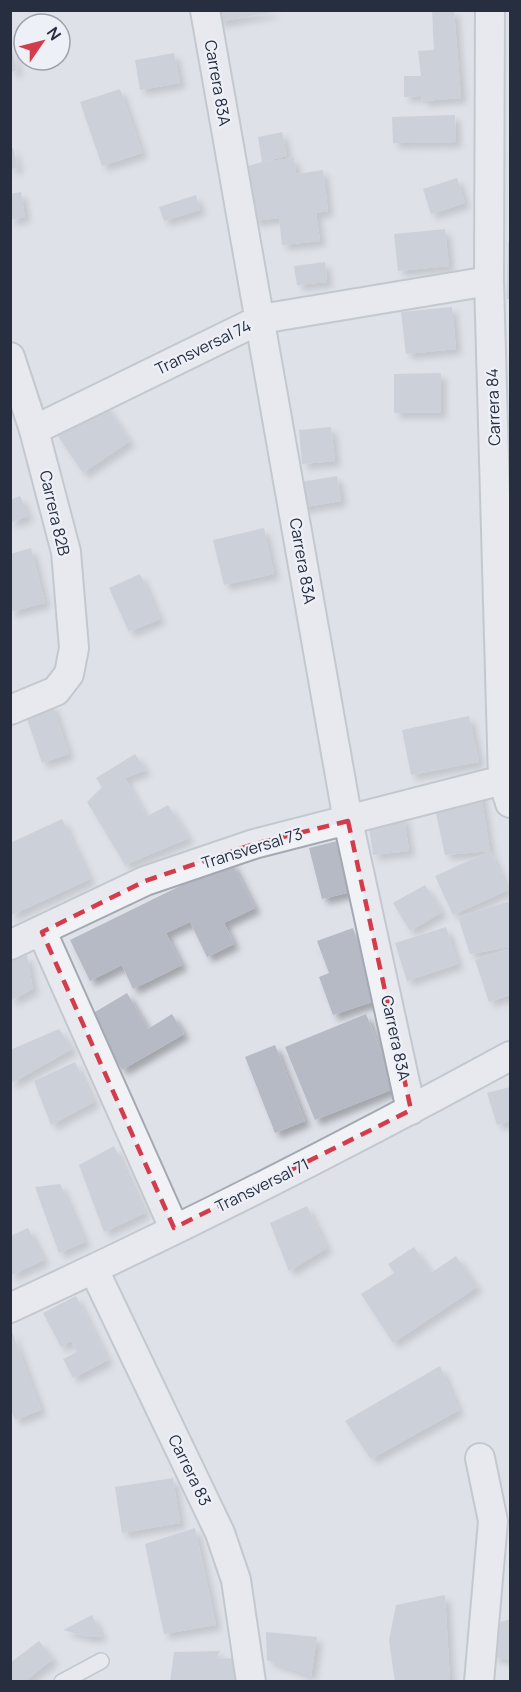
<svg xmlns="http://www.w3.org/2000/svg" width="521" height="1692" font-family="Manrope,sans-serif">
<defs>
<filter id="shadow"><feDropShadow dx="5.5" dy="5.5" stdDeviation="3" flood-color="#0004"/></filter>
</defs>
<rect width="100%" height="100%" fill="#dee1e8"/>
<path fill="#b5bac5" filter="url(#shadow)" d="M216 10H273V12L218 22Z
M432 10H454L461 98 422 101 421 96 404 97V76H421L418 51 434 50Z
M10 40 17 71 10 72Z
M174 53 180 83 140 90 135 60Z
M120 89 142 153 102 166 80 102Z
M455 115 456 142 393 143 392 117Z
M282 132 287 156 262 162 294 158 296 174 323 170 328 211 316 213 320 241 282 245 279 218 253 221 245 167 262 162 258 137Z
M10 148H13L18 168 10 169Z
M457 178 465 203 431 214 423 189Z
M21 192 25 217 10 220V194Z
M196 195 200 210 164 221 159 207Z
M445 229 449 266 398 271 394 234Z
M508 242H510V299H507Z
M325 262 327 282 297 285 294 266Z
M452 307 456 349 406 354 401 312Z
M441 373V413H394V374Z
M104 403 130 441 83 473 57 435Z
M331 427 335 461 302 464 299 430Z
M337 476 341 501 300 508 295 483Z
M20 496 28 516 10 523V500Z
M264 528 274 574 224 585 213 540Z
M31 548 45 603 10 612V554Z
M140 574 160 619 129 632 109 588Z
M52 704 69 754 42 763 25 713Z
M469 716 479 762 411 775 402 730Z
M135 754 146 770 125 778 146 817 168 805 189 838 125 865 87 802 102 787 96 778Z
M480 789 490 851 508 890 453 915 435 876 490 851 445 855 433 799Z
M404 816 409 851 373 855 368 820Z
M62 819 90 879 10 916V843Z
M341 840 355 891 322 899 309 848Z
M231 861 255 908 224 923 234 944 207 957 190 922 166 933 182 965 133 989 122 965 90 981 70 940Z
M425 885 442 912 410 931 393 903Z
M510 901V947L470 954 458 917Z
M446 927 458 964 407 981 395 943Z
M353 928 378 1000 333 1015 319 977 329 973 317 941Z
M510 948V995L489 1002 475 960Z
M27 955 33 989 10 1001V962Z
M127 993 148 1029 172 1014 184 1034 122 1070 90 1015Z
M366 1014 396 1088 315 1120 285 1047Z
M59 1029 72 1049 10 1084V1050Z
M275 1045 305 1121 275 1133 245 1057Z
M75 1062 94 1102 51 1125 34 1081Z
M510 1087V1121L497 1125 487 1093Z
M114 1146 145 1213 104 1232 79 1165Z
M60 1184 85 1242 59 1253 35 1187Z
M307 1206 327 1248 289 1271 270 1223Z
M28 1228 44 1260 10 1276V1236Z
M414 1247 431 1273 456 1256 477 1287 393 1343 361 1294 394 1273 388 1264Z
M76 1296 108 1360 73 1378 63 1359 77 1352 71 1341 61 1347 43 1313Z
M11 1329 41 1410 15 1420 10 1407Z
M440 1366 459 1410 371 1459 345 1421Z
M173 1478 180 1523 122 1533 115 1487Z
M195 1528 216 1625 164 1634 145 1544Z
M445 1595 450 1682H395L389 1640 396 1605Z
M92 1615 102 1636 89 1637 63 1630Z
M510 1619V1660L493 1657 495 1624Z
M266 1632 317 1637 311 1676 267 1660Z
M39 1641 53 1659 24 1682H10V1663Z
M220 1651 216 1659 237 1658 239 1682H170L174 1652Z"/>
<g fill="none" stroke-linecap="round" stroke-linejoin="round">
<defs>
<path id="service" d="M62 1682 101 1661"/>
<path id="minor" d="M205 10 348 821 411 1110
M490 10 489 281 503 780 510 803
M10 357 34 430 66 552 74 648 69 674 56 691 10 710
M34 430 261 319 489 281
M42 932 174 1228
M10 945 145 881 254 844 503 780
M94 1270 220 1533 236 1580 251 1682
M10 1308C179 1230 347 1145 510 1056
M479 1682 493 1521 480 1458"/>
</defs>
<use href="#service" stroke="#a3a8b2" stroke-width="18"/>
<use href="#minor" stroke="#a3a8b2" stroke-width="32"/>
<use href="#service" stroke="#f1f2f6" stroke-width="15"/>
<use href="#minor" stroke="#f1f2f6" stroke-width="28"/>
</g>
<path d="M0 0H521V1692H0ZM348 821 411 1110 174 1228 42 932 145 881 254 844Z" fill="#dee1e8" fill-opacity=".55" fill-rule="evenodd"/>
<path fill="none" stroke="#d43c4c" stroke-width="4.5" stroke-dasharray="12 8" stroke-linejoin="round" d="M348 821 411 1110 174 1228 42 932 145 881 254 844Z"/>
<g text-anchor="middle" stroke-width="4.5" stroke-linejoin="round" paint-order="stroke">
<g font-size="16" fill="#262e40" stroke="#edf0f6">
<text transform="translate(218 83) rotate(80)" y="6">Carrera 83A</text>
<text transform="translate(203 347) rotate(-26)" y="6">Transversal 74</text>
<text transform="translate(493 407) rotate(-92)" y="6">Carrera 84</text>
<text transform="translate(55 513) rotate(77)" y="6">Carrera 82B</text>
<text transform="translate(303 561) rotate(80)" y="6">Carrera 83A</text>
<text transform="translate(252 848) rotate(-17)" y="6">Transversal 73</text>
<text transform="translate(396 1038) rotate(78)" y="6">Carrera 83A</text>
<text transform="translate(262 1185) rotate(-26)" y="6">Transversal 71</text>
<text transform="translate(190 1470) rotate(64)" y="6">Carrera 83</text>
</g>
</g>
<rect width="521" height="1692" fill="none" stroke="#262e40" stroke-width="24"/>
<g transform="translate(42 42) rotate(55)"><circle r="28" fill="#edf0f6" stroke="#9da2ad" stroke-width="1.5"/>
<path d="M0-4.5L10 22L0 15L-10 22Z" fill="#d43c4c"/>
<text y="-9" font-size="16" font-weight="bold" text-anchor="middle" fill="#262e40">N</text>
</g>
</svg>
